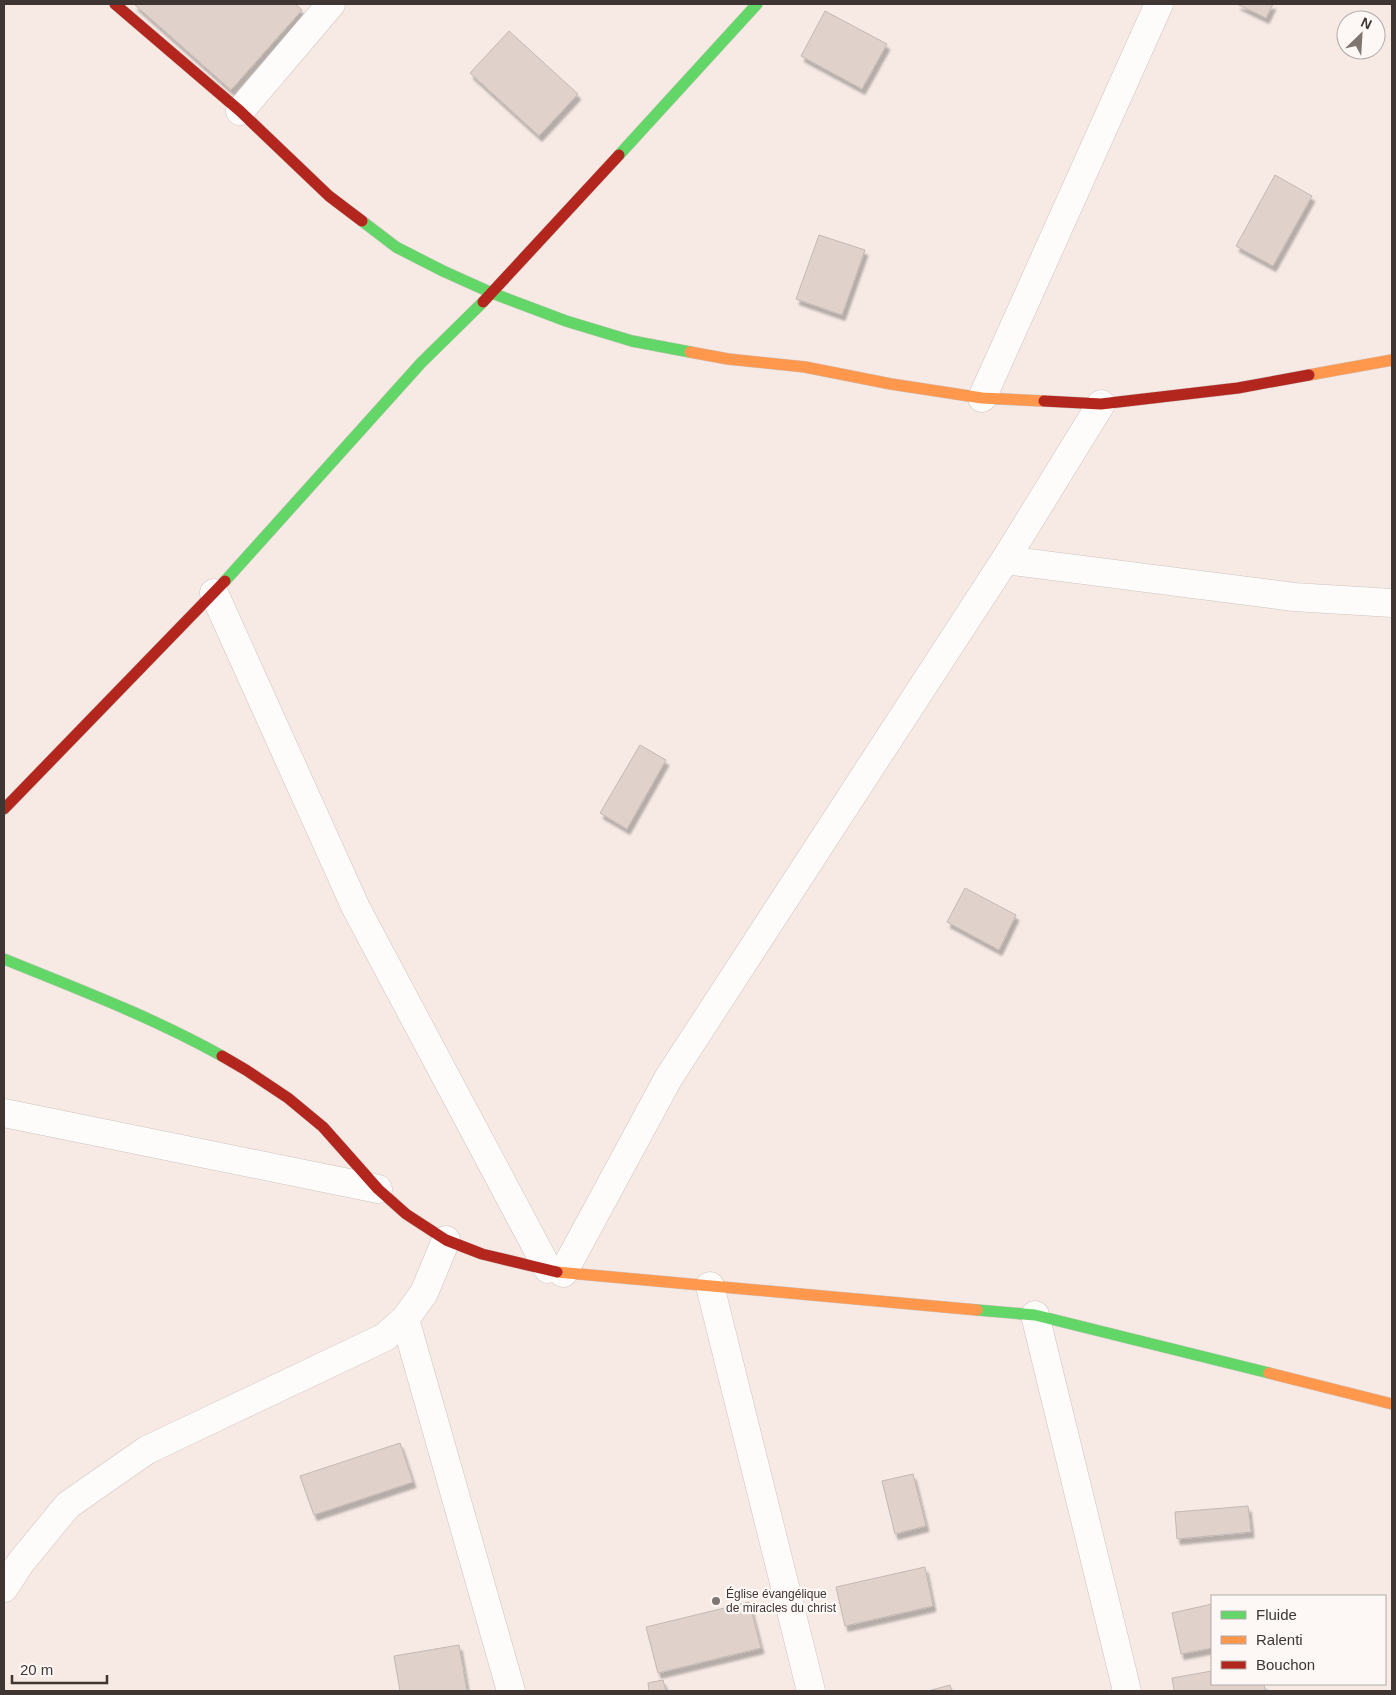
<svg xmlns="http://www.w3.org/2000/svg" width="1396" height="1695" font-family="Helvetica,sans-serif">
<defs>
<filter id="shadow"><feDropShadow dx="3" dy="5.5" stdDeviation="1" flood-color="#0004"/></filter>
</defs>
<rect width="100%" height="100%" fill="#f7eae5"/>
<path fill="#e1d1cb" stroke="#c2b8b4" filter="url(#shadow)" d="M134 4H295L302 10 231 90Z
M1237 4H1273L1266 18Z
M825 11 887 44 862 89 801 56Z
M509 31 578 94 539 136 470 73Z
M1275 175 1312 196 1273 266 1236 246Z
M819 235 865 250 842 315 796 299Z
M640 745 666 760 627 829 600 813Z
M965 888 1016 915 999 950 947 922Z
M400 1443 413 1482 314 1515 300 1476Z
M913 1474 926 1526 895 1534 882 1481Z
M1248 1506 1251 1532 1177 1539 1175 1512Z
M925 1567 933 1606 845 1626 836 1587Z
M749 1602 761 1648 658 1673 646 1627Z
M1212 1604V1648L1181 1654 1172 1613Z
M459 1645 467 1691H400L394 1656Z
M1212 1671V1684H1264L1265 1691H1174L1172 1678Z
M663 1680 666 1691H649L648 1683Z
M950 1685 952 1691H928Z"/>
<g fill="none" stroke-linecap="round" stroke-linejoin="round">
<defs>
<path id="street" d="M240 111 331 4
M982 398 1159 4
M1005 560 1294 597 1392 603
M214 593 356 908 548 1269
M4 1113 378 1189
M563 1273 669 1077 1005 560 1101 404
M710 1286 811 1691
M1035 1315 1127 1691
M405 1319 511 1691
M4 1588 21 1562 68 1505 147 1450 385 1337 405 1319 424 1293 446 1240"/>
<path id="fast" d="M619 155 757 4
M362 221 396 247 443 271 492 293 566 321 632 341 690 352
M225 581 421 363 483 302
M4 959C78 989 152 1017 222 1056
M977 1310 1035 1315 1269 1373"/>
<path id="slow" d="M690 352 728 359 805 367 891 384 982 398 1044 401
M1309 375 1392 360
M557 1272 977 1310
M1269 1373 1392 1404"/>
<path id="jam" d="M115 4 240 111 329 196 362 221
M483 302 619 155
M1044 401 1101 404 1238 388 1309 375
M4 809 225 581
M222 1056 246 1070 288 1098 323 1127 378 1189 406 1214 446 1240 482 1254 557 1272"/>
</defs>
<use href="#street" stroke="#cdc3bf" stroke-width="29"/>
<use href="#fast" stroke="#cdc3bf" stroke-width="12"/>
<use href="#slow" stroke="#cdc3bf" stroke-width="12"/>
<use href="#jam" stroke="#cdc3bf" stroke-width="12"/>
<use href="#street" stroke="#fefcfb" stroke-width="28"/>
<use href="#fast" stroke="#63d668" stroke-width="11"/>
<use href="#slow" stroke="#ff974d" stroke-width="11"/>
<use href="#jam" stroke="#b3261e" stroke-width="11"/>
</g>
<circle fill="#7f7571" stroke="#fdf8f6" stroke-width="2" cx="716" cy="1601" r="5"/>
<g text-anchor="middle" stroke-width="4.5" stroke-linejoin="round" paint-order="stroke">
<g font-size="12" fill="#3f3633" stroke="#fdf8f6" text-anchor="start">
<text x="726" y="1598">Église évangélique<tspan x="726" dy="14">de miracles du christ</tspan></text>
</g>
</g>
<rect width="1396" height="1695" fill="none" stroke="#3f3633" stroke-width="10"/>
<rect x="1211" y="1595" width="175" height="90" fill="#fdf8f6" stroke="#b1aaa8"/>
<rect x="1221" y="1611" width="25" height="8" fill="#63d668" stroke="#b1aaa8"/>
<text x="1256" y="1620" font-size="15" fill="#3f3633">Fluide</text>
<rect x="1221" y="1636" width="25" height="8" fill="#ff974d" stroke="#b1aaa8"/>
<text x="1256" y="1645" font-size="15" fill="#3f3633">Ralenti</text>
<rect x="1221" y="1661" width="25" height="8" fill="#b3261e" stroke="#b1aaa8"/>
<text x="1256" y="1670" font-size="15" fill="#3f3633">Bouchon</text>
<g transform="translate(1361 35) rotate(25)"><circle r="24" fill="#fdf8f6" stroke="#b1aaa8"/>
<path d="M0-4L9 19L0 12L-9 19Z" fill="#7f7571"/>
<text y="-8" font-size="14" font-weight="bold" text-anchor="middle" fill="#3f3633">N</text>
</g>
<path d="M12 1675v8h95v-8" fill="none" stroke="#3f3633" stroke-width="2.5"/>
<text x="20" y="1675" font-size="15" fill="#3f3633" stroke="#fdf8f6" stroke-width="4" paint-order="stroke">20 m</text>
</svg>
